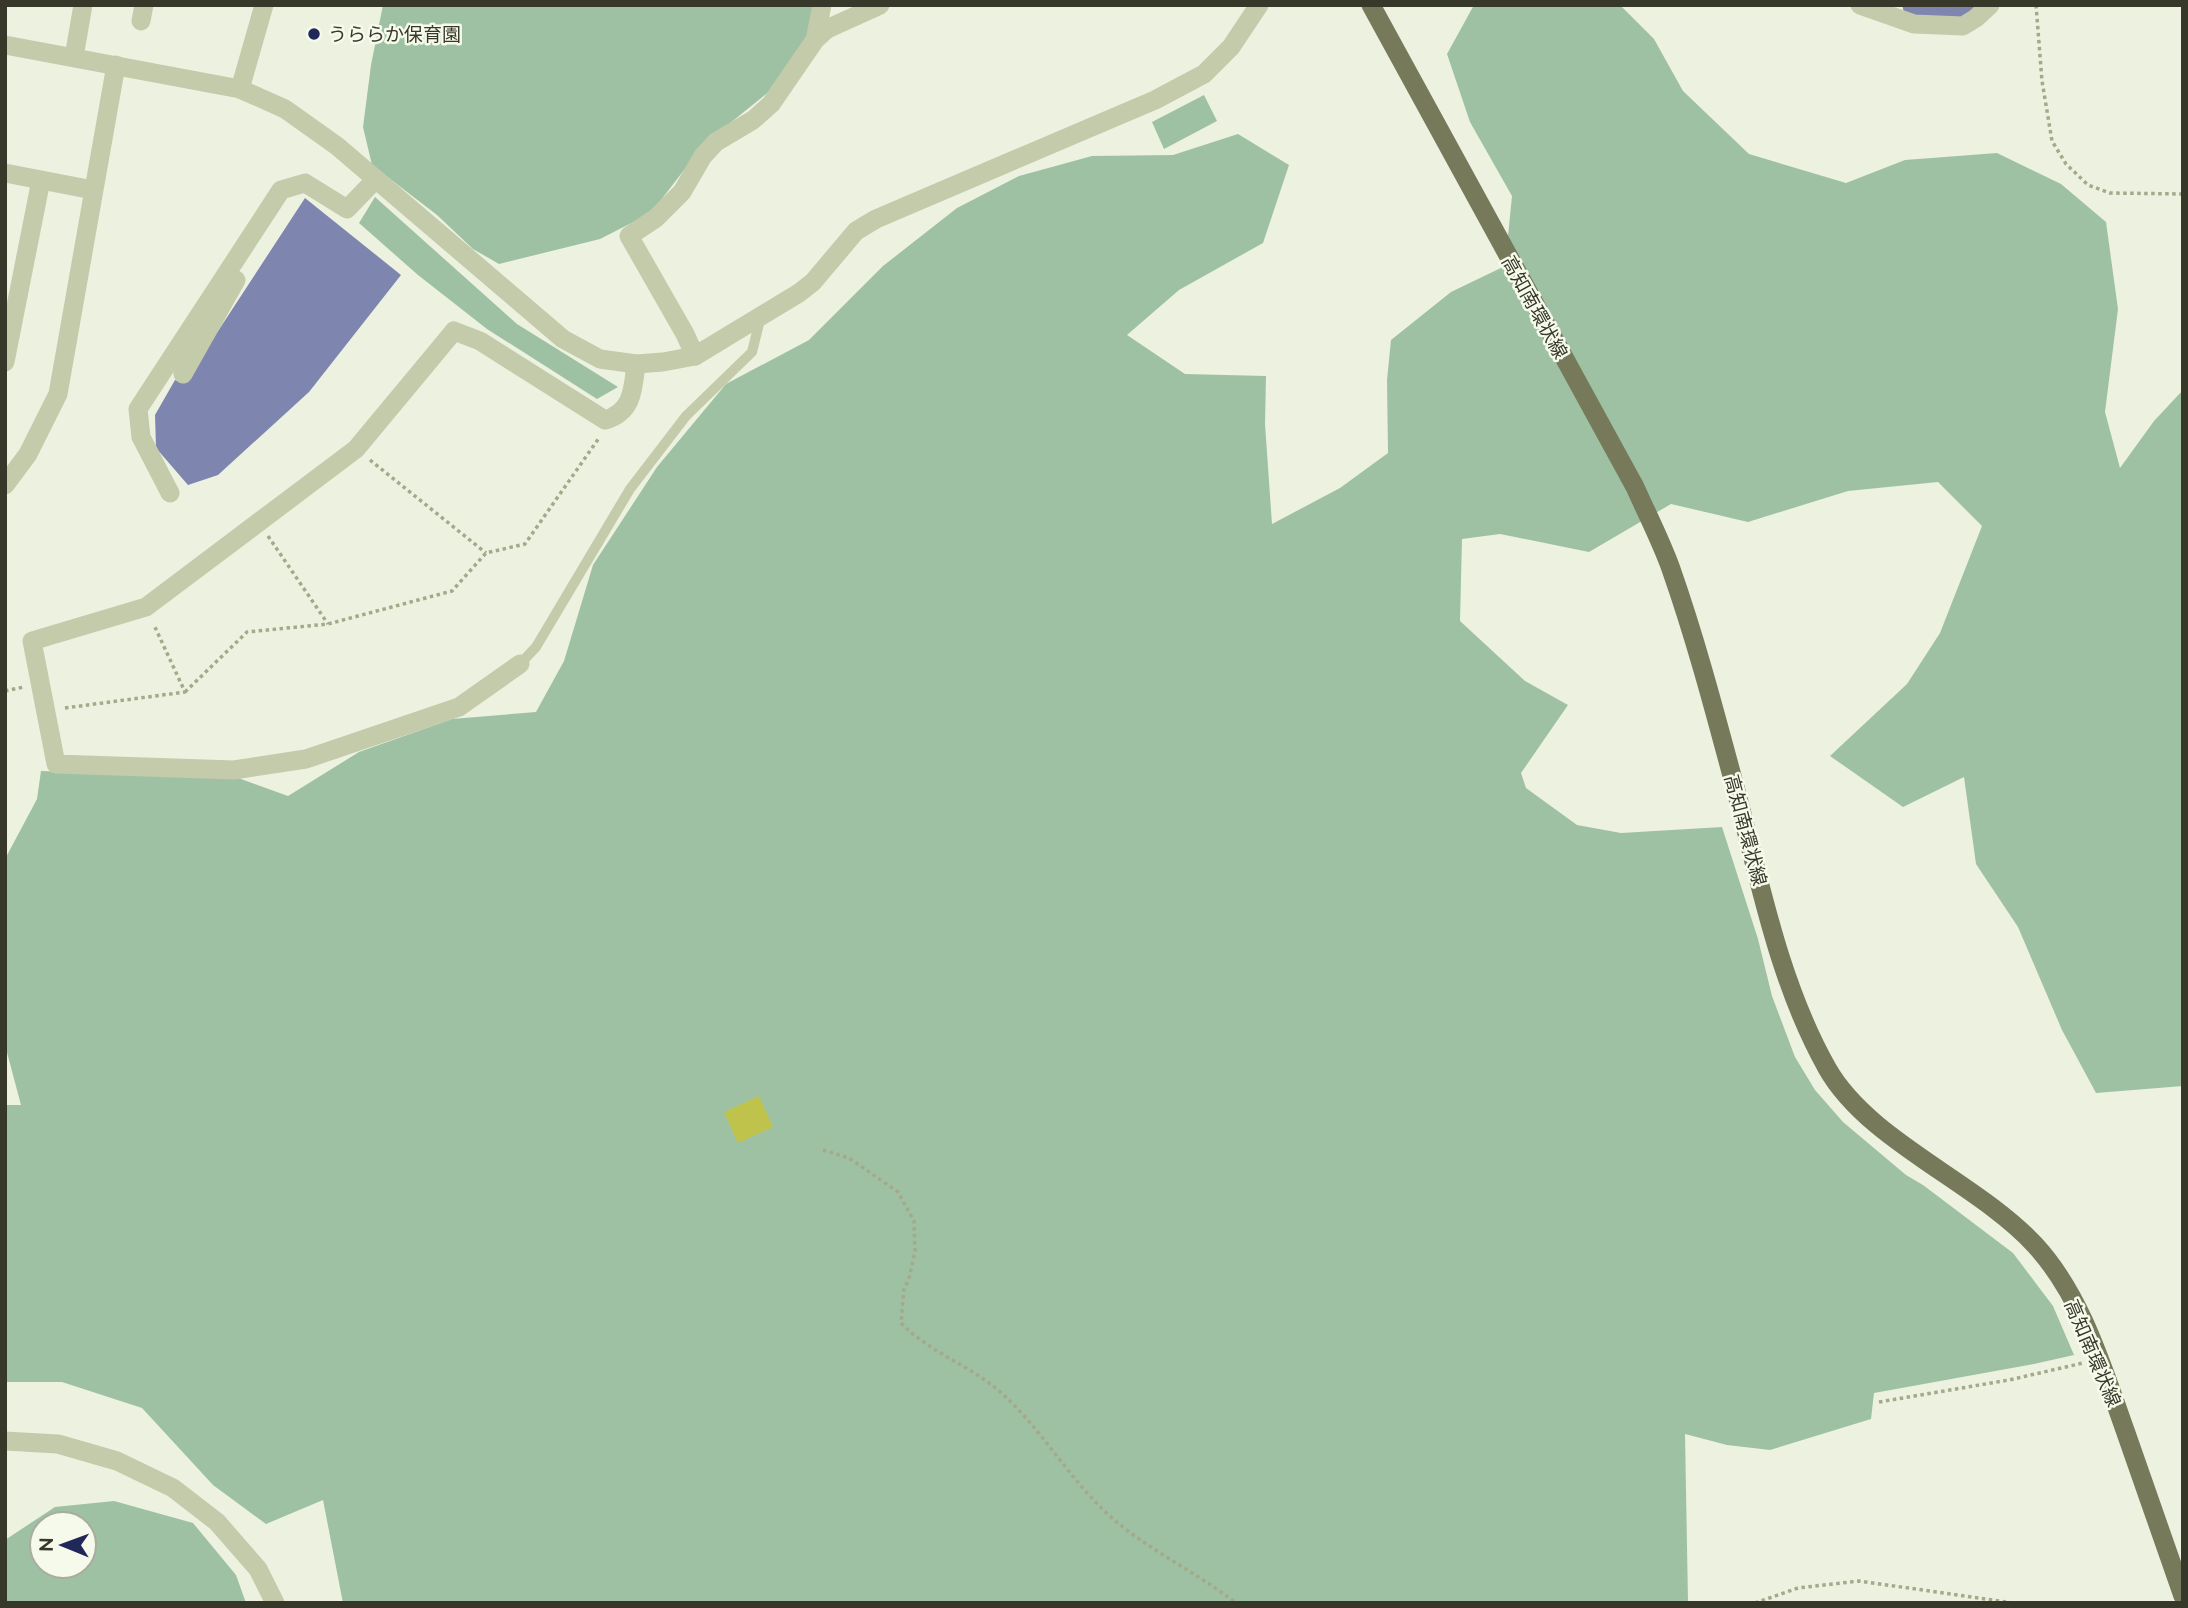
<svg xmlns="http://www.w3.org/2000/svg" width="2188" height="1608" font-family="Raleway,'Noto Sans JP',sans-serif">
<rect width="100%" height="100%" fill="#ecf2df"/>
<path fill="#9fc1a3" fill-rule="evenodd" d="M383 5H822L819 19 781 82 704 144 651 213 600 239 499 264 473 249 437 215 372 165 363 127 371 65Z
M1474 5H1620L1654 39 1683 91 1749 154 1846 183 1905 160 1997 153 2061 184 2106 222 2118 309 2105 412 2120 468 2154 421 2183 390V1086L2096 1093 2062 1030 2018 927 1976 864 1964 777 1903 807 1830 756 1907 684 1940 633 1982 526 1938 482 1848 491 1748 522 1671 504 1589 552 1500 534 1462 539 1460 621 1525 681 1568 705 1521 773 1526 788 1577 825 1621 833 1722 827 1758 939 1772 996 1795 1057 1815 1090 1843 1122 1906 1175 1923 1185 2013 1253 2053 1306 2074 1355 2034 1364 1874 1393 1871 1419 1770 1450 1727 1445 1685 1434 1688 1601 1673 1603H343L323 1500 266 1524 213 1485 142 1408 62 1382H5V1105H21L5 1045V859L37 799 41 771 241 779 288 796 359 752 452 719 536 712 564 661 593 565 657 467 726 384 809 340 883 266 957 208 1019 176 1092 156 1173 155 1238 134 1289 165 1263 243 1179 290 1127 335 1185 374 1266 376 1265 424 1272 524 1340 488 1388 453 1387 380 1391 340 1451 292 1505 266 1512 196 1470 122 1447 54Z
M1204 95 1217 121 1164 149 1152 122Z
M375 197 517 324 618 387 597 399 487 329 418 275 359 223Z
M114 1501 193 1523 236 1575 246 1603H5V1540L55 1507ZM84 1524V1566H42V1524Z"/>
<path fill="#7e86af" d="M305 198 401 275 309 392 218 475 188 485 156 448 155 415 175 380 184 383Z"/>
<g fill="none" stroke-linecap="round" stroke-linejoin="round">
<path stroke="#7e86af" stroke-width="33" d="M1919 5 1947 14 1969 5"/>
</g>
<path fill="#bfc34c" d="M759 1096 773 1127 738 1143 724 1112Z"/>
<g fill="none" stroke-linecap="round" stroke-linejoin="round">
<path stroke="#a3a98a" stroke-width="3.5" stroke-dasharray="3.5 3.5" stroke-linecap="butt" d="M2036 5 2042 81 2052 141 2066 164 2088 185 2110 193 2183 194
M370 460 486 553
M268 536 328 624
M5 691 24 687
M185 692 247 632 328 624 452 591 486 553 525 544 599 438
M65 708 185 692 154 625
M823 1150 849 1158 898 1192 914 1221 915 1251 909 1279 904 1289 901 1323C929 1352 967 1364 998 1390 1041 1427 1069 1480 1112 1518 1150 1551 1196 1572 1236 1603
M1879 1402 2009 1380 2083 1363
M1755 1603 1798 1588 1859 1581 2014 1603"/>
<path stroke="#c3cbab" stroke-width="10" d="M520 664 536 647 630 489 686 416 752 352 760 320"/>
<path stroke="#c3cbab" stroke-width="19" d="M1860 5 1914 24 1963 26 1976 18 1990 5
M141 21 144 5
M815 40 822 5
M74 57 83 5
M240 89 264 5
M5 173 93 190
M695 356 685 334 629 236 656 218 682 192 703 156 716 142 753 120 771 104 815 40 827 29 880 5
M5 362 41 180
M183 374 236 280
M5 485 28 454 58 394 116 65
M170 493 141 437 138 409 270 207 281 190 305 183 347 209 376 179
M520 664 459 707 306 759 234 770 56 764 32 641 146 607 356 449 454 331 480 341 605 420C633 412 633 389 636 364"/>
<path stroke="#c3cbab" stroke-width="19" d="M5 45 240 89 285 109 337 146 563 339 600 359 636 364 663 362 695 356 799 293 813 282 856 231 876 219 1155 100 1204 74 1231 47 1259 5
M5 1441 58 1444 117 1461 173 1488 217 1522 258 1569 275 1603"/>
<path stroke="#767a5b" stroke-width="19" d="M1371 5 1635 487C1647 514 1661 541 1671 569 1698 646 1718 724 1739 802 1762 892 1781 986 1827 1068 1868 1141 1977 1182 2035 1245 2082 1296 2103 1369 2126 1433 2145 1487 2164 1542 2183 1596"/>
</g>
<circle fill="#202859" stroke="#f5faeb" stroke-width="2.5" cx="314" cy="34" r="7"/>
<g text-anchor="middle" stroke-width="5" stroke-linejoin="round" paint-order="stroke">
<g font-size="19" fill="#37382a" stroke="#f5faeb" text-anchor="start">
<text x="328" y="41">うららか保育園</text>
</g>
<g font-size="19" fill="#37382a" stroke="#f5faeb">
<text transform="translate(1535 307) rotate(61)" y="7">高知南環状線</text>
<text transform="translate(1746 830) rotate(75)" y="7">高知南環状線</text>
<text transform="translate(2093 1353) rotate(67)" y="7">高知南環状線</text>
</g>
</g>
<rect width="2188" height="1608" fill="none" stroke="#37382a" stroke-width="14"/>
<g transform="translate(63 1545) rotate(271)"><circle r="33" fill="#f5faeb" stroke="#a9ac9e" stroke-width="2"/>
<path d="M0-5L12 26L0 18L-12 26Z" fill="#202859"/>
<text y="-10" font-size="19" font-weight="bold" text-anchor="middle" fill="#37382a">N</text>
</g>
</svg>
